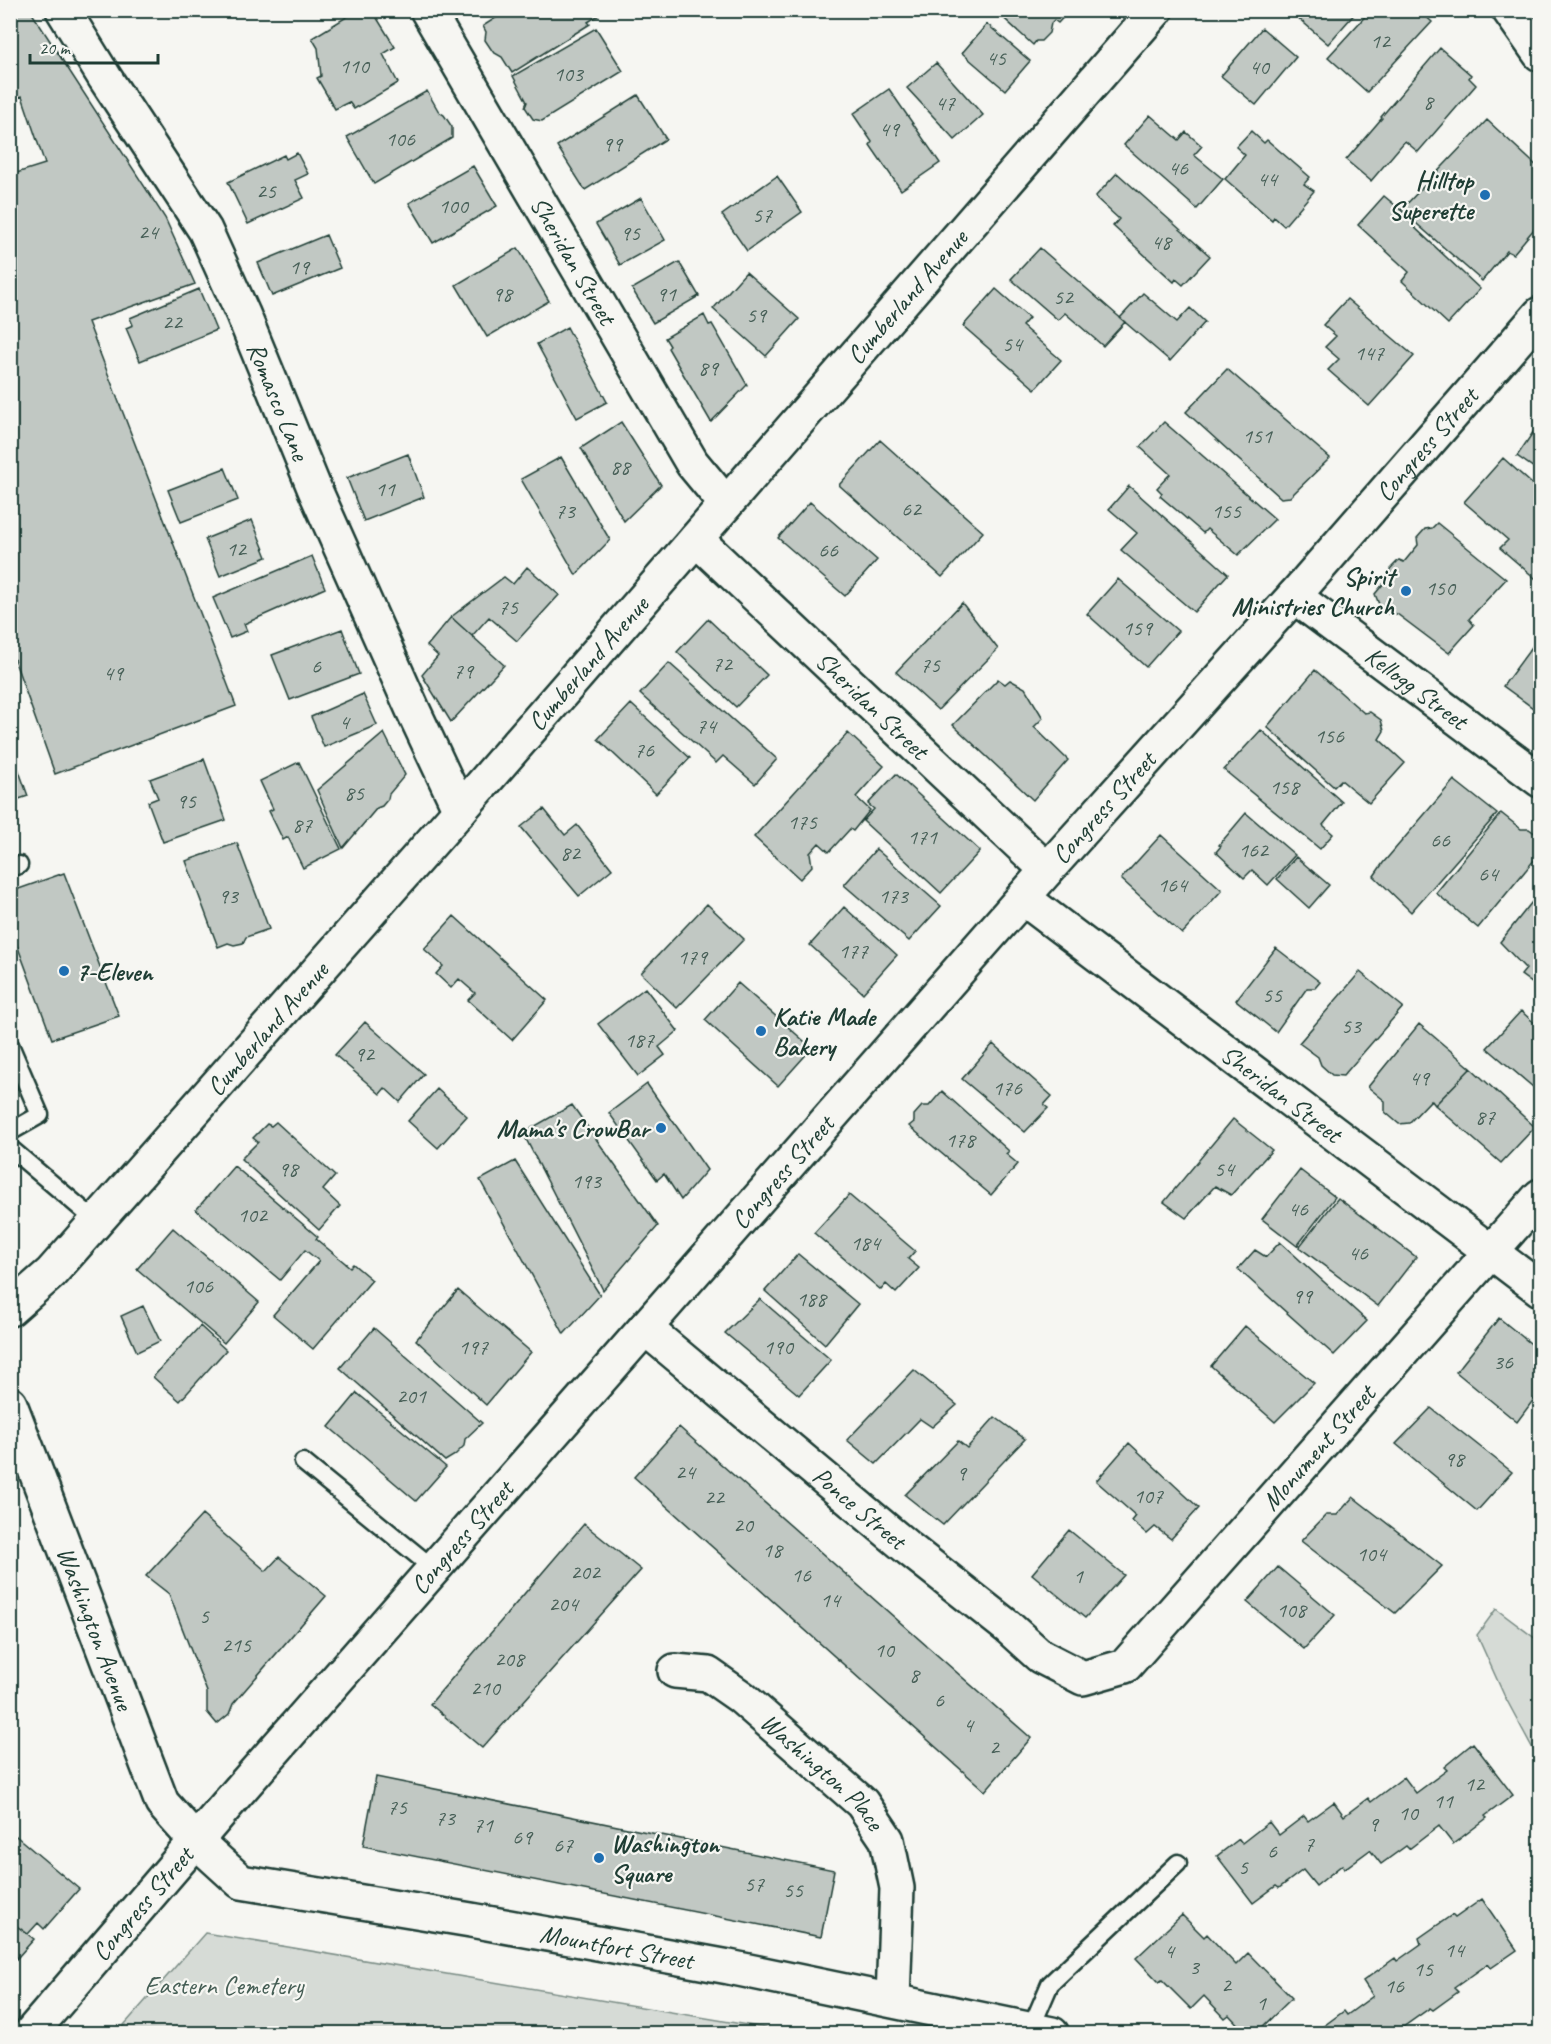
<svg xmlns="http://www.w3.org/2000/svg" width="1551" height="2044" font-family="Caveat,sans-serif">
<rect width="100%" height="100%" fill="#f6f6f2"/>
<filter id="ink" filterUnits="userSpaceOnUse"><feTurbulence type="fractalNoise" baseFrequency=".0167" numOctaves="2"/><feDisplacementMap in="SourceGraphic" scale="12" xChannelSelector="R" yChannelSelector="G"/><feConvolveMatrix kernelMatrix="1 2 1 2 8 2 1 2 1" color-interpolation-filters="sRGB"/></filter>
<g filter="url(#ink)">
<path fill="#d6dbd6" stroke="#7a8c85" stroke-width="1.5" d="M1496 1609 1540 1642V1762L1504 1695 1477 1635Z
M205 1933 794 2033H795H117Z"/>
<path fill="#c1c8c3" stroke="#1f3d34" stroke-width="1.5" d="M10 10H30L165 218 195 284 88 322 236 706 55 774 14 659 10 660V175L45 164 22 96 12 100 10 94Z
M358 10H372L395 47 383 54 398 83 354 109 349 102 335 109 317 78 321 76 318 48 312 38Z
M597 10 599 15 588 22 590 24 512 73 502 57 493 52 485 40 486 32 483 26 508 10Z
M995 10H1070L1058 23 1054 20 1051 23 1049 33 1041 41H1036L1033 45Z
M1289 10H1358L1328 44Z
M1371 10H1419L1432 22 1367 92 1328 57Z
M987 24 1030 61 1005 90 962 53Z
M596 28 623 71 542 121 533 119 525 107 527 102 513 76Z
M1262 28 1296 57 1256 105 1221 76Z
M1440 48 1471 75 1469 78 1476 85 1418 152 1405 141 1371 181 1346 160 1382 118 1381 117Z
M936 63 983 115 955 140 907 88Z
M889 89 940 163 901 190 870 145 872 142 853 114Z
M427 91 439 112 444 115 452 127V138L374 184 347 137Z
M638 95 666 139 585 190 557 146Z
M1150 115 1179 140 1186 132 1202 146 1194 155 1223 179 1197 209 1124 145Z
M1487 120 1540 169V222L1513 254 1507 251 1482 281 1401 210Z
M1251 131 1264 143 1267 140 1310 177 1304 184 1314 191 1284 226 1274 217 1272 220 1225 179 1245 155 1236 147Z
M297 153 308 174 295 180 304 198 248 224 228 182 284 155 286 159Z
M473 166 497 206 433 243 409 203Z
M1117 173 1210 256 1183 285 1176 279 1174 282 1113 226 1119 219 1095 197Z
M777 176 802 212 747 251 722 215Z
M1384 196 1413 220 1411 224 1480 289 1448 324 1402 281 1409 272 1358 225Z
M641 198 665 240 620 265 596 224Z
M326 235 340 268 272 296 258 263Z
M518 248 549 301 487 337 456 285Z
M1040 248 1125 322 1103 346 1065 313 1058 320 1011 279Z
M679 262 699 296 653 323 632 289Z
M746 272 799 319 766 356 713 309Z
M199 289 216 330 140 361 126 328 133 325 130 318Z
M996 289 1029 318 1022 326 1061 360 1035 389 963 326Z
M1143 293 1177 322 1190 308 1205 322 1170 361 1120 318Z
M1347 299 1414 356 1369 406 1328 370 1339 359 1325 347 1336 336 1323 325Z
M704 315 709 325 712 324 747 385 711 422 668 348 670 346 665 338Z
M567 327 607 402 577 418 537 344Z
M1227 369 1330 458 1290 497 1281 498 1186 412Z
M621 422 661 485 624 521 581 448Z
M1164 422 1275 519 1238 555 1207 529 1203 533 1160 496 1162 493 1157 488 1170 474 1140 447Z
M1540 422V472L1517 456Z
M880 440 983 532 942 577 839 485Z
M408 454 424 497 364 521 347 478Z
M561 457 610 540 576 575 521 479Z
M1503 458 1540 491V573L1536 579 1500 548 1508 540 1464 502Z
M225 468 238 500 181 522 168 490Z
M1129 486 1228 574 1194 612 1121 550 1137 533 1109 509Z
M810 502 877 560 845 596 778 538Z
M252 520 267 557 220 576 205 539Z
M1437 523 1506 579 1469 619 1474 625 1449 653 1397 614H1388L1380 607 1375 594 1389 577 1390 569 1399 560 1404 562 1418 545 1417 538 1425 529 1432 528Z
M312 556 325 588 244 624 247 631 230 638 213 598Z
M527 567 559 595 517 641 489 617 472 636 451 617 504 577 513 584Z
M1118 579 1178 631 1146 667 1087 614Z
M962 603 998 649 938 710 896 672Z
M451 617 504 665 451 722 422 675 438 656 427 646Z
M708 619 767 675 736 707 677 652Z
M342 629 359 674 290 700 272 655Z
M1540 636V713L1503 686Z
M669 663 777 759 755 784 723 756 716 763 640 694Z
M1315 670 1364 713 1370 712 1381 720 1384 731 1379 739 1405 763 1369 803 1341 780 1334 787 1267 727Z
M998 679 1005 684 1010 680 1025 688 1043 718 1034 727 1068 760 1033 800 953 725Z
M363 694 377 725 324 747 311 717Z
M631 704 690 758 656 794 598 739Z
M1261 730 1342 802 1323 825 1333 834 1320 849 1224 770Z
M384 733 405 775 389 794 388 799 382 806 377 808 343 848 317 790Z
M848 733 884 766 856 797 870 810 853 831 850 829 829 852 819 843 810 853 812 866 800 879 754 837Z
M10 746 28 796 10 802Z
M204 759 226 820 163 842 148 802 158 798 150 779Z
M299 762 341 849 303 868 288 837 283 840 269 811 273 809 260 781Z
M896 774 980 851 941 893 863 821 874 809 868 804Z
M1454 780 1497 814 1411 912 1374 876 1383 863Z
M544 809 565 835 577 825 612 869 579 896 521 827Z
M1246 813 1295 855 1268 885 1252 870 1244 878 1216 852 1221 846 1219 845Z
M1501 813 1521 829H1529L1540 837V853L1478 928 1436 893Z
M1161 835 1222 890 1182 934 1121 879Z
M237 843 269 929 246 937 243 943 234 945 228 943 218 947 186 861Z
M876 849 941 906 909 941 844 885Z
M1296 857 1329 885 1309 908 1277 879Z
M64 873 119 1016 52 1039 10 926V892Z
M1540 892V989L1521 975 1526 969 1500 942Z
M707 904 744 939 677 1008 641 973Z
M844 907 897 955 863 993 810 945Z
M454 916 547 1000 512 1040 468 1000 475 993 459 979 451 988 436 974 443 966 424 949Z
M1276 948 1320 982 1315 988H1307L1276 1032 1236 1000Z
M1360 972 1403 1007 1343 1076 1332 1075 1321 1065 1318 1057 1299 1043Z
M738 983 812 1048 778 1086 705 1020Z
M645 988 678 1031 659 1047 665 1055 638 1076 598 1024Z
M1521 1011 1540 1028V1093L1487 1048Z
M365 1022 424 1074 400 1102 385 1088 380 1094 335 1055Z
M1419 1024 1471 1068 1435 1105 1431 1100 1409 1123 1399 1124 1385 1112V1101L1368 1087Z
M993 1044 1052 1096 1044 1105 1048 1108 1025 1132 962 1079Z
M1471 1068 1535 1127 1501 1163 1435 1105Z
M10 1073 17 1089 10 1091Z
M647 1084 707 1170 681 1200 664 1174 657 1180 609 1113Z
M437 1089 467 1116 438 1148 408 1121Z
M942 1091 1009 1151 1006 1154 1018 1164 991 1195 909 1126 914 1122V1115L922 1106H929Z
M572 1105 658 1226 603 1290 523 1133Z
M1233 1119 1272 1150 1231 1195 1215 1186 1186 1218 1164 1202Z
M276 1122 335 1176 323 1190 340 1206 319 1230 241 1159 258 1142 253 1138 267 1124 271 1126Z
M515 1161 600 1295 564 1334 480 1180Z
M234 1166 318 1237 316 1239 350 1267 353 1264 372 1280 313 1349 273 1315 319 1261 305 1250 280 1280 196 1210Z
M1300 1170 1335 1197 1297 1246 1262 1219Z
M849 1195 915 1251 908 1259 919 1268 896 1293 886 1284 881 1290 814 1233Z
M1338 1198 1416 1257 1378 1306 1299 1247Z
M173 1228 259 1302 224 1343 137 1269Z
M1280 1242 1367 1321 1334 1355 1238 1269 1255 1250 1266 1257Z
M798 1254 858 1304 825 1344 765 1291Z
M458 1290 531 1352 486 1405 416 1340Z
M760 1299 831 1360 799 1395 725 1333Z
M143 1306 160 1341 137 1352 121 1316Z
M1499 1318 1540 1351V1391L1517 1422 1456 1372Z
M200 1326 226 1350 180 1401 153 1377Z
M1245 1326 1314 1383 1275 1422 1211 1366Z
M374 1328 482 1423 465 1439 464 1446 455 1455 445 1461 340 1368Z
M914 1370 957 1405 932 1427 920 1419 876 1464 847 1440Z
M357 1393 446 1467 416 1501 329 1427Z
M1431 1408 1512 1472 1477 1511 1396 1444Z
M995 1417 1025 1439 943 1525 905 1495 958 1441 967 1448Z
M679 1427 1031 1738 985 1791 634 1477Z
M679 1427 1031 1738 985 1791 634 1477Z
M1129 1443 1199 1508 1171 1539 1155 1527 1147 1534 1132 1521 1136 1516 1096 1481Z
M1353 1497 1442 1566 1395 1613 1301 1541 1326 1515H1337Z
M202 1515 266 1571 279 1557 326 1596 233 1704 229 1714 217 1724 207 1712V1692L169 1594 146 1576Z
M584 1524 641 1570 482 1748 430 1704Z
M584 1524 641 1570 482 1748 430 1704Z
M1069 1530 1124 1575 1085 1618 1032 1574Z
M1278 1567 1335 1615 1304 1649 1247 1602Z
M1473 1743 1513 1795 1485 1816 1487 1818 1453 1844 1439 1826 1409 1849 1406 1846 1381 1864 1370 1850 1344 1869 1342 1865 1316 1886 1303 1870 1279 1888 1276 1886 1253 1903 1217 1856 1239 1839 1242 1843 1269 1822 1279 1835 1304 1816 1308 1821 1334 1802 1344 1816 1368 1798 1371 1802 1404 1777 1416 1793 1447 1770 1444 1767Z
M376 1777 834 1870 821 1937 363 1846Z
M376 1777 834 1870 821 1937 363 1846Z
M10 1831 79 1889 44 1929 38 1923 28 1934 10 1921Z
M1482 1899 1517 1950 1491 1968 1488 1964 1454 1988 1458 1992 1433 2010 1430 2008 1399 2030 1401 2034H1313L1344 2011 1347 2015 1373 1996 1363 1981 1395 1958 1397 1961 1421 1944 1419 1938 1452 1915 1455 1918Z
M1182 1915 1204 1937 1207 1934 1236 1965 1248 1953 1292 1998 1255 2034H1247L1229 2015 1225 2018 1204 1996 1191 2009 1162 1980 1159 1982 1136 1958Z
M10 1921 34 1939 10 1966Z"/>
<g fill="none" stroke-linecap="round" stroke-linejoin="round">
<defs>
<path id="lane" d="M10 868 19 865
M10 1045 40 1115 10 1132
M10 1148 96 1221
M303 1462 434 1569
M1031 2028 1050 1984 1178 1863"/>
<g id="street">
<path id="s1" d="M63 10 105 78 205 230 243 314 315 490 413 710 460 810"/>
<path id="s2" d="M427 10 692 463 726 504"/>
<path d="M1509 10 1540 54"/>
<path id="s3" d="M696 539 1047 870"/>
<path id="s4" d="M1294 596 1540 780"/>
<path id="s5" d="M1023 898 1540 1289"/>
<path id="s6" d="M10 1309 51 1273 460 810 1156 10"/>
<path id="s7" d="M645 1328 909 1549 1008 1627 1040 1656 1083 1678 1125 1666 1540 1196"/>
<path id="s8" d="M675 1671 708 1674 741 1697 862 1803 887 1840 897 1888 893 1999"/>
<path id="s9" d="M196 1841 241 1882 471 1920 729 1967 1052 2034"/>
</g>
<g id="secondary">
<path id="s10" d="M10 1404 162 1803 196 1841"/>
<path id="s11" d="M30 2034 237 1793 1047 870 1294 596 1540 314"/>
</g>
</defs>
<use href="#lane" stroke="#1f3d34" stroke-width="21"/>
<use href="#street" stroke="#1f3d34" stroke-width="38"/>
<use href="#secondary" stroke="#1f3d34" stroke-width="38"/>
<use href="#lane" stroke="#f6f6f2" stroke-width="16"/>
<use href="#street" stroke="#f6f6f2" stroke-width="33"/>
<use href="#secondary" stroke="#f6f6f2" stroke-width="33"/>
</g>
</g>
<g fill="#1f6fb2" stroke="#f6f6f2" stroke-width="2">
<circle cx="1485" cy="195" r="6"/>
<circle cx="1406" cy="591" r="6"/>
<circle cx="64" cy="971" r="6"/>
<circle cx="761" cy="1031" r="6"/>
<circle cx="661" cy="1128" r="6"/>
<circle cx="599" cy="1858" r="6"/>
</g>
<g text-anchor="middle" stroke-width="4.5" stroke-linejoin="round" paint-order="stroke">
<g font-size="22" fill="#486058">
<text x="1380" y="48">12</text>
<text x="996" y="65">45</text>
<text x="354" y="73">110</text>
<text x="1259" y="74">40</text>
<text x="568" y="81">103</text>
<text x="1428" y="109">8</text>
<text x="945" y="110">47</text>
<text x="889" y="136">49</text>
<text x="400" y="146">106</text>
<text x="612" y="151">99</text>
<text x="1178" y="175">46</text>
<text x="1267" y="186">44</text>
<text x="266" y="198">25</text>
<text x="453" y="213">100</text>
<text x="762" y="222">57</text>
<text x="148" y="239">24</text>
<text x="630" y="240">95</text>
<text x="1161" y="249">48</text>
<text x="299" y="274">19</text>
<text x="502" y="301">98</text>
<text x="666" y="301">91</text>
<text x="1063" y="304">52</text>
<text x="756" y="322">59</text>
<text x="172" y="329">22</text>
<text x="1012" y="351">54</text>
<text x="1369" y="360">147</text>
<text x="708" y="375">89</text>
<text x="1257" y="443">151</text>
<text x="620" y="474">88</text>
<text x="385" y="496">11</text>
<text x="911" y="516">62</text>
<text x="565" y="518">73</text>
<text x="1226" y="518">155</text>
<text x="236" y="556">12</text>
<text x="828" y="557">66</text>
<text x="1440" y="595">150</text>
<text x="508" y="614">75</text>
<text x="1137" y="635">159</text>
<text x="722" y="671">72</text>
<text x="930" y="672">75</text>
<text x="316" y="673">6</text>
<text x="463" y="678">79</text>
<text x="113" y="680">49</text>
<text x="344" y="729">4</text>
<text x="706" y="733">74</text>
<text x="1329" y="743">156</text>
<text x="644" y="757">76</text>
<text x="1284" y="794">158</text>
<text x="354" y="800">85</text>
<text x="186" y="808">95</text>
<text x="802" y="829">175</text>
<text x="302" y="832">87</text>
<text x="922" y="844">171</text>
<text x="1440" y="847">66</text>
<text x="1253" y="857">162</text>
<text x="570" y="860">82</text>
<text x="1488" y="881">64</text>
<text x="1172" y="892">164</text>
<text x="228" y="903">93</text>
<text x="893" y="903">173</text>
<text x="853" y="958">177</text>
<text x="692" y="964">179</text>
<text x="1272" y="1002">55</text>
<text x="1351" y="1033">53</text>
<text x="639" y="1047">187</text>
<text x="364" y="1061">92</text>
<text x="1419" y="1085">49</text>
<text x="1007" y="1095">176</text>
<text x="1485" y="1124">87</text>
<text x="960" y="1147">178</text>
<text x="288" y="1176">98</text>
<text x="1224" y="1176">54</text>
<text x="586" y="1188">193</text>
<text x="1298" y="1216">46</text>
<text x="252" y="1222">102</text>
<text x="865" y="1250">184</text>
<text x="1358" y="1260">46</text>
<text x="198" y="1293">106</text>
<text x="1302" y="1303">99</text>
<text x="811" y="1306">188</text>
<text x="473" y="1354">197</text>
<text x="778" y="1354">190</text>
<text x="1503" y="1369">36</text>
<text x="411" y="1403">201</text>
<text x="1454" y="1466">98</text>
<text x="685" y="1479">24</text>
<text x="961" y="1480">9</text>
<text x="1148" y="1503">107</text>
<text x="714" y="1504">22</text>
<text x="743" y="1532">20</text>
<text x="772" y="1557">18</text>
<text x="1371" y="1561">104</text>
<text x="585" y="1579">202</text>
<text x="801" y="1582">16</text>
<text x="1078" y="1583">1</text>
<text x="830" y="1607">14</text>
<text x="563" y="1611">204</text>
<text x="1291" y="1617">108</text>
<text x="204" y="1623">5</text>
<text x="236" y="1652">215</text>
<text x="884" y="1657">10</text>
<text x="509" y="1666">208</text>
<text x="914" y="1682">8</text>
<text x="485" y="1695">210</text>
<text x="939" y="1707">6</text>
<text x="968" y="1732">4</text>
<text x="994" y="1754">2</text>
<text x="1474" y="1791">12</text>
<text x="1443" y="1808">11</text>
<text x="397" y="1814">75</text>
<text x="1408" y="1820">10</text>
<text x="445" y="1825">73</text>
<text x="1373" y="1831">9</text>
<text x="483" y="1832">71</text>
<text x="522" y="1844">69</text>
<text x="1309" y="1851">7</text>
<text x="563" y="1852">67</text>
<text x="1272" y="1858">6</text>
<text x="1243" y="1874">5</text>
<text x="754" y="1891">57</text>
<text x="793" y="1897">55</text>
<text x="1454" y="1957">14</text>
<text x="1169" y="1958">4</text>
<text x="1194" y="1974">3</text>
<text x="1423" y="1976">15</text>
<text x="1226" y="1992">2</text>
<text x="1394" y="1993">16</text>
<text x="1261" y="2010">1</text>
</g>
<g font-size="26" font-weight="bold" fill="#1f3d34" stroke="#f6f6f2" text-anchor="end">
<text x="1473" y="189">Hilltop<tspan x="1473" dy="30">Superette</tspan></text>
<text x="1394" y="585">Spirit<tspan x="1394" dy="30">Ministries Church</tspan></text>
<text x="76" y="980" text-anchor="start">7-Eleven</text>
<text x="773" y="1025" text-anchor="start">Katie Made<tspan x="773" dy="30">Bakery</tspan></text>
<text x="649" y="1137">Mama's CrowBar</text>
<text x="611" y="1852" text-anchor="start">Washington<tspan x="611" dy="30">Square</tspan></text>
</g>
<g font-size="26" fill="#1f3d34" stroke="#f6f6f2">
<text dy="9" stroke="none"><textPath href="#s2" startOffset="290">Sheridan Street</textPath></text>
<text dy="9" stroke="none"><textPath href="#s6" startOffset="1353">Cumberland Avenue</textPath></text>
<text dy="9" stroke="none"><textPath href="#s1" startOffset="448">Romasco Lane</textPath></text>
<text dy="9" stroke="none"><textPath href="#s11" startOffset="2116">Congress Street</textPath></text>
<text dy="9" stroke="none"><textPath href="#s6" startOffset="867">Cumberland Avenue</textPath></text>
<text dy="9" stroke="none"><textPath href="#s4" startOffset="153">Kellogg Street</textPath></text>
<text dy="9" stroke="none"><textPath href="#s3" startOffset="242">Sheridan Street</textPath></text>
<text dy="9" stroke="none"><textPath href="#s11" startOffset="1630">Congress Street</textPath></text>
<text dy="9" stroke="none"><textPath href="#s6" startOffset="381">Cumberland Avenue</textPath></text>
<text dy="9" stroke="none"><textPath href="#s5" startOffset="324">Sheridan Street</textPath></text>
<text dy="9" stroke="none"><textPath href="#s11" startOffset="1144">Congress Street</textPath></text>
<text dy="9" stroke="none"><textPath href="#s7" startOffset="897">Monument Street</textPath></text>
<text dy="9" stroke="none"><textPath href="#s7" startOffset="280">Ponce Street</textPath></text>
<text dy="9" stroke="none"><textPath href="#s11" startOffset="658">Congress Street</textPath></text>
<text dy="9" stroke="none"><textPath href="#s10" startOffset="240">Washington Avenue</textPath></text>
<text dy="9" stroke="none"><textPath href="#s8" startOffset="184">Washington Place</textPath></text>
<text dy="9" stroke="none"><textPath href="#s11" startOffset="172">Congress Street</textPath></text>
<text dy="9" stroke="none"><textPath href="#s9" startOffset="442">Mountfort Street</textPath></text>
</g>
<g font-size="26" fill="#445d54" stroke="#f6f6f2">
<text x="224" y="1994">Eastern Cemetery</text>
</g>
</g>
<rect width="1551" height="2044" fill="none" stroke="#f6f6f2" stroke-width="36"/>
<rect x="18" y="18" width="1515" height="2008" fill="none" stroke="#1f3d34" stroke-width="2" filter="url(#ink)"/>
<path d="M30 54v9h128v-9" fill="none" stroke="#1f3d34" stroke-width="3"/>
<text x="39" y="54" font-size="18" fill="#1f3d34" stroke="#f6f6f2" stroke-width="4.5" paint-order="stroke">20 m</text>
</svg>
